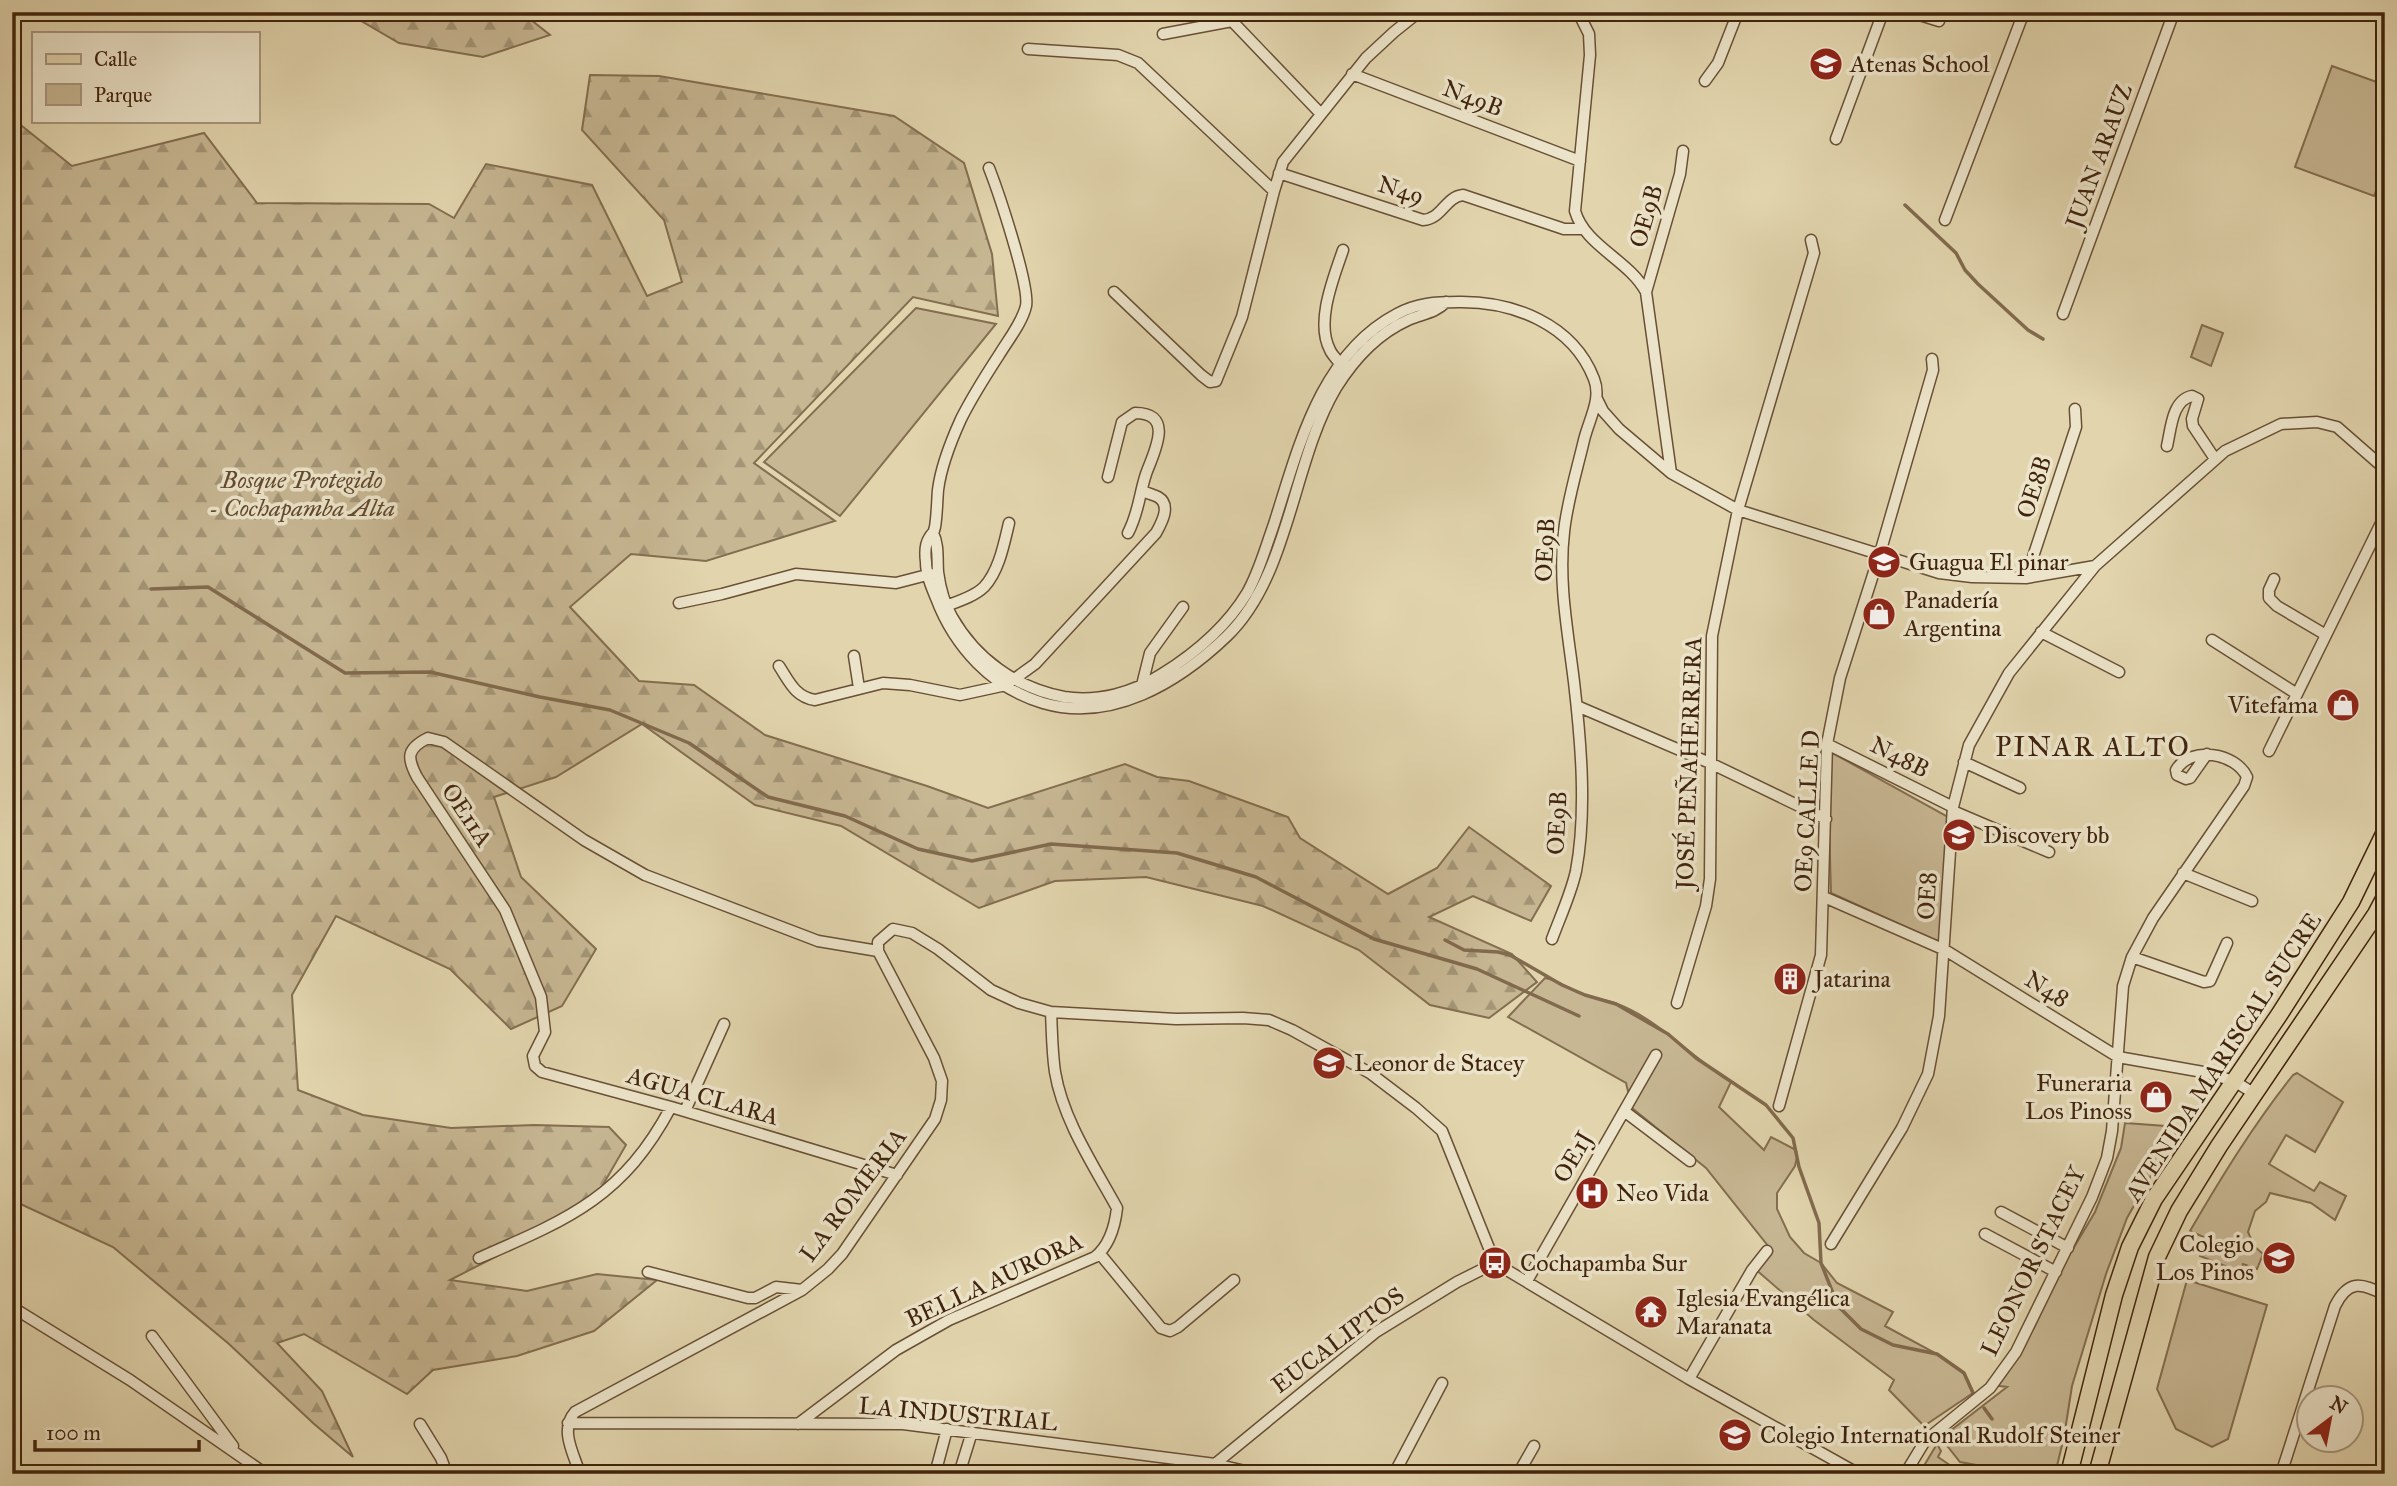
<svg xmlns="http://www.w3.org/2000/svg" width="2397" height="1486" font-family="'IM FELL Great Primer',serif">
<defs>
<pattern id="forest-firs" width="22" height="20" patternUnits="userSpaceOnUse" patternTransform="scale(1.75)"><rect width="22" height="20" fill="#c7b793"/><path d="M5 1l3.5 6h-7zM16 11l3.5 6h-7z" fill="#a39576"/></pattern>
</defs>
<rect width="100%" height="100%" fill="#e2d5ae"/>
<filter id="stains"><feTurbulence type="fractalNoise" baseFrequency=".00286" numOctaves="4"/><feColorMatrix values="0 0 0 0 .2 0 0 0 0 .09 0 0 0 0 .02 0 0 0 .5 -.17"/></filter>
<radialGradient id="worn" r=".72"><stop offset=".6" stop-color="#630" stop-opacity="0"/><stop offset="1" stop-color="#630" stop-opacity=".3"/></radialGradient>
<path fill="url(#forest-firs)" stroke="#846e50" stroke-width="2" d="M346 12H521L550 35 483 57 399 43Z
M590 75 659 76 894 116 964 163 992 254 998 316 913 297 754 463 835 521 706 561 631 554 570 607 639 681 694 685 765 735 927 786 988 808 1125 764 1157 777 1189 781 1288 817 1300 838 1388 894 1437 868 1469 827 1551 886 1531 921 1473 896 1429 917 1512 954 1537 982 1489 1018 1430 1005 1359 950 1263 906 1146 877 1055 881 979 908 841 826 755 805 642 724 556 777 494 797 521 877 596 949 562 1006 511 1029 450 969 336 916 292 995 298 1090 363 1115 451 1128 534 1125 609 1127 626 1145 589 1209 450 1280 527 1291 597 1274 657 1280 594 1331 517 1356 433 1370 407 1394 304 1334 277 1343 322 1391 353 1457 313 1423 229 1344 113 1247 12 1200V118L72 166 204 133 257 203 429 204 454 218 486 164 592 185 647 296 682 282 664 220 582 130Z"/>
<path fill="#c7b793" stroke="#846e50" stroke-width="2" d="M2332 66 2385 85V168L2374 196 2295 167Z
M916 308 996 324 840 516 764 462Z
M2202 325 2223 333 2211 366 2191 357Z
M1827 750 1950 818 1941 943 1831 893Z
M1545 978C1558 980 1571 990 1584 995 1594 998 1605 1000 1615 1003 1659 1019 1692 1058 1731 1082L1719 1107 1764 1150 1771 1137 1796 1150 1797 1157 1795 1166 1777 1193V1209L1790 1237 1804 1253 1821 1263 1837 1283 1893 1312 1885 1326 1937 1354 1964 1373 1973 1393 1924 1426 1889 1390 1894 1380 1814 1320 1754 1268 1760 1257 1772 1251 1706 1168 1632 1108 1626 1083 1508 1017Z
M2297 1073 2343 1102 2315 1152 2286 1135 2269 1164 2314 1191 2320 1182 2346 1196 2335 1220 2311 1203 2270 1193 2266 1202 2255 1211 2248 1232 2254 1246 2263 1254 2257 1269 2243 1264 2240 1272 2200 1256 2206 1238 2190 1231C2222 1176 2254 1124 2293 1075Z
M2125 1123 2179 1127 2127 1218 2106 1274 2072 1386 2064 1437 2055 1474H2025L1960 1462 1941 1438 2007 1387 1992 1385 2095 1212 2121 1148Z
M2187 1280 2267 1305 2228 1439 2212 1447 2176 1429 2157 1389Z
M1937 1444 1941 1451 1938 1457 1957 1470 1955 1474H1919Z"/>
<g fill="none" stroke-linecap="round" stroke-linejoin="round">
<path stroke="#816a4d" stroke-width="3.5" d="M1905 205 1956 253 1965 270 1978 284 2028 330 2043 339
M151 589 208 587 345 673 430 672 540 697 610 710 689 743 768 797 845 816 918 849 972 861 1051 844 1177 853 1256 877 1374 939 1477 969 1579 1016
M1445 940 1464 950 1498 952 1510 955 1562 985 1585 995 1616 1004 1668 1034 1696 1058 1766 1105 1793 1138 1799 1167 1819 1223 1821 1263 1838 1306 1861 1329 1893 1345 1937 1354 1964 1373 1974 1395
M1984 1408 1992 1419"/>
<defs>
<path id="minor" d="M1578 12 1589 34 1590 55 1575 211C1585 246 1629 260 1646 292L1671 473
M1910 12 1939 21
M1163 34 1232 21 1321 114
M1028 49 1118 55 1138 63 1274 191
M1352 74 1580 161
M1705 81 1718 63 1738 12
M1836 139 1883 12
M989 168C998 191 1030 286 1026 306 1022 323 1008 340 999 355 986 375 972 397 961 419 951 441 941 466 938 490 937 502 937 515 935 527 932 538 935 528 929 538 925 544 925 554 926 562 926 574 931 586 936 598 954 646 992 688 1043 703 1111 723 1178 683 1227 636 1290 575 1292 462 1336 388 1354 359 1377 334 1408 320 1421 314 1436 313 1446 302
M1279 173 1423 220C1442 219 1445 197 1463 195L1564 229H1583
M1945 220 2024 12
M1114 292 1201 375 1210 382 1216 381 1242 317 1274 191 1283 162 1366 58 1394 32 1419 12
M1646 292 1680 174 1683 151
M2063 314 2174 12
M1340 364C1337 359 1332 355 1330 350 1315 322 1334 277 1343 250
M1597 399 1603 411 1619 429 1671 473 1738 510 1939 573 1972 577 2026 578 2095 566
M2167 446C2171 429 2172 400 2192 396L2198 399 2192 419 2193 426 2215 459
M1108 477 1122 422 1135 413C1176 413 1153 454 1146 474 1139 495 1139 512 1128 533
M933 533C939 545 937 558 938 572 940 587 944 603 952 617 976 659 1016 688 1064 697 1098 702 1133 693 1162 674 1194 654 1227 626 1247 593 1259 572 1265 549 1273 527 1298 450 1319 355 1397 314 1417 303 1436 302 1458 302 1513 301 1573 324 1594 379 1602 399 1589 419 1584 440 1577 470 1567 502 1564 532 1558 582 1568 632 1574 682 1581 742 1587 812 1576 871 1571 894 1560 917 1552 939
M2026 578 2076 427 2075 409
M2274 579 2269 590V598L2277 606 2326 635
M679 603 722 594 796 574 896 583 931 574
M943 607C956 602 974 597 984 587 999 571 1004 544 1009 523
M2041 632 2119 672
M2212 640 2297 694
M854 656 859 688
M779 666C789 681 795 697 815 700L883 683 910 685 960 695 1006 685 1035 664 1156 533C1161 524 1172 505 1158 497 1153 494 1147 494 1142 490
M1141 689 1150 653 1183 607
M1577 706 1710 763 1826 819
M1827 744 1953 807
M2269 751 2385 515
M1964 762 2020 788
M1953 811 2049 852
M2183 873 2252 901
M1824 897 1945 950 2118 1057 2203 1072 2234 1081 2255 1094
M878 951 818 941 645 875 584 840 444 742 428 738C406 749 407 758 417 777L505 910 541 997 545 1032 533 1056 535 1066 542 1072 671 1107 897 1175
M878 951V942L893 929 912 933 938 949 991 990 1019 1003 1051 1012 1176 1019 1243 1018 1269 1020 1292 1030 1370 1073 1416 1108 1442 1131 1495 1263 1689 1379 1859 1474
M2132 957 2204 982 2210 981 2227 943
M1677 1003 1706 906 1710 879 1712 636 1738 510 1814 253 1811 240
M1779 1106 1821 955 1827 744 1840 678 1880 553 1933 370 1932 359
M685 1111 724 1024
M1624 1111 1690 1161
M2001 1212 2068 1248
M1985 1234 2056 1272
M1831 1244 1902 1128 1928 1074 1939 1016 1953 807 1969 745 2009 673 2095 566 2225 451 2281 424 2317 422 2337 427 2385 469
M1100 1254 1161 1328 1170 1331 1178 1327 1234 1280
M479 1258C569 1219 623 1197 671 1107
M648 1272 748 1298H755L776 1287 802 1290
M1527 1281 1656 1055
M12 1307 130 1380 266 1474
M152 1336 233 1446
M1689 1379 1752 1270 1767 1251
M568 1423 903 1424 1215 1464 1258 1474
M420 1424 441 1458 447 1474
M798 1424 896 1350 949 1320 1095 1257C1110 1245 1115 1226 1117 1208 1094 1166 1063 1120 1055 1072 1052 1052 1052 1032 1051 1012
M1215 1464 1376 1332 1457 1282 1495 1263
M580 1474C574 1454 559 1430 575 1412L802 1290 828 1269 842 1254 935 1119 941 1100 942 1081 934 1058 878 951
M935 1474 947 1429
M959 1474 972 1432
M1394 1474 1442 1383
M1518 1474 1534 1446
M1905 1474 1925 1441 1990 1388 2016 1352 2092 1197 2107 1158 2112 1131 2123 986 2132 957 2153 918 2244 786 2247 777C2236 753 2191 745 2176 770L2177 775 2186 779 2190 778 2207 754
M2281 1474 2335 1306C2348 1280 2361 1282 2385 1295"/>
<path id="primary" d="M2069 1474 2114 1295 2130 1247 2154 1199 2279 1015 2351 902 2385 832
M2097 1474 2157 1257 2179 1211 2219 1146 2376 914 2385 897"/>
</defs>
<use href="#minor" stroke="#695035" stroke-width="13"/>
<use href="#primary" stroke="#41240d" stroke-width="19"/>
<use href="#minor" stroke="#ece4ca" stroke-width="10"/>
<use href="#primary" stroke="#e2d5ae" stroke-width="16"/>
</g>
<defs>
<symbol id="school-disc" viewBox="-11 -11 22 22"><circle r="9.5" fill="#8f2418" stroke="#ece4ca"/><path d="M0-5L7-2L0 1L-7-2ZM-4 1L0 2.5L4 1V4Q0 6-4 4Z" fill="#fff"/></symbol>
<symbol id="shop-disc" viewBox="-11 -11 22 22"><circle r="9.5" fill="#8f2418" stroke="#ece4ca"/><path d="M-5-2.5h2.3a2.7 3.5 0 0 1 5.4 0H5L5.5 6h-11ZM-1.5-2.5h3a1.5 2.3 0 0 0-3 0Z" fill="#fff"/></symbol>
<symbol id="building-disc" viewBox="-11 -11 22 22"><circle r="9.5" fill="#8f2418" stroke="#ece4ca"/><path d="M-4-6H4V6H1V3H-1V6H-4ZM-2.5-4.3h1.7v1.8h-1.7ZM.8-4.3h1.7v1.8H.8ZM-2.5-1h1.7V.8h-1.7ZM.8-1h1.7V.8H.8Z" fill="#fff"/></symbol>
<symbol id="hospital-disc" viewBox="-11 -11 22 22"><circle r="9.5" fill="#8f2418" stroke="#ece4ca"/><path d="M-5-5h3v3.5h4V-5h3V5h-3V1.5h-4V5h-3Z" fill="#fff"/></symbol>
<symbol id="bus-disc" viewBox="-11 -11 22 22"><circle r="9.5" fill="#8f2418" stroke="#ece4ca"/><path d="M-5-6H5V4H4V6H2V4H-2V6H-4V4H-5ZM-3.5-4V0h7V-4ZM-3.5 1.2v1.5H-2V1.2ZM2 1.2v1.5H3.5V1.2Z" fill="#fff"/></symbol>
<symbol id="temple-disc" viewBox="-11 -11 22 22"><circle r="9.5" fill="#8f2418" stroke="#ece4ca"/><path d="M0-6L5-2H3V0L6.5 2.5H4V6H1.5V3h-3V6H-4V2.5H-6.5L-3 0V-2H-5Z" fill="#fff"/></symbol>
</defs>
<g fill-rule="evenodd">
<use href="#school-disc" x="1807" y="45" width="38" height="38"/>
<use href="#school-disc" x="1865" y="543" width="38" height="38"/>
<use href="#shop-disc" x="1860" y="595" width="38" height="38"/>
<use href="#shop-disc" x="2324" y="686" width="38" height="38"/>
<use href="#school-disc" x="1940" y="816" width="38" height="38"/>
<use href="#building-disc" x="1771" y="960" width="38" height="38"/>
<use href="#school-disc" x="1310" y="1044" width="38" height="38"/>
<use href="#shop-disc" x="2137" y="1078" width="38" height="38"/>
<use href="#hospital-disc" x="1573" y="1174" width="38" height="38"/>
<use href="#school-disc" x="2260" y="1239" width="38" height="38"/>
<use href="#bus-disc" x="1476" y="1244" width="38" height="38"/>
<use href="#temple-disc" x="1632" y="1293" width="38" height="38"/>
<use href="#school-disc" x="1716" y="1416" width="38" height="38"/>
</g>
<g text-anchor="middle" stroke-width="7" stroke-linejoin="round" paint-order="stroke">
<g font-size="24" fill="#41240d" stroke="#ece4ca" text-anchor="start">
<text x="1850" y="72">Atenas School</text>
<text x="1909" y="570">Guagua El pinar</text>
<text x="1904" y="608">Panadería<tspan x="1904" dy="28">Argentina</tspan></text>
<text x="2318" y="713" text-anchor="end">Vitefama</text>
<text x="1983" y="843">Discovery bb</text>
<text x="1814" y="987">Jatarina</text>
<text x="1354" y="1071">Leonor de Stacey</text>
<text x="2132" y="1091" text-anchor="end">Funeraria<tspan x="2132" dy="28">Los Pinoss</tspan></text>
<text x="1616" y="1201">Neo Vida</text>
<text x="2254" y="1252" text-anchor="end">Colegio<tspan x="2254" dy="28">Los Pinos</tspan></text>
<text x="1520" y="1271">Cochapamba Sur</text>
<text x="1676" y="1306">Iglesia Evangélica<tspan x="1676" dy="28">Maranata</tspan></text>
<text x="1760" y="1443">Colegio International Rudolf Steiner</text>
</g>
<g font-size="24" fill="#41240d" stroke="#ece4ca">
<text transform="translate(1473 98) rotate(21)" y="8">N49B</text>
<text transform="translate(2099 156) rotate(-70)" y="8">JUAN ARAUZ</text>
<text transform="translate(1401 190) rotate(17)" y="8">N49</text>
<text transform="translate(1646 216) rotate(-74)" y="8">OE9B</text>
<text transform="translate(2034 487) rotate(-72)" y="8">OE8B</text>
<text transform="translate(1545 550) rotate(-87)" y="8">OE9B</text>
<text transform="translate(1900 757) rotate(27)" y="8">N48B</text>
<text transform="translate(1689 763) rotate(-88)" y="8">JOSÉ PEÑAHERRERA</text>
<text transform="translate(1807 811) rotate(-87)" y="8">OE9 CALLE D</text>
<text transform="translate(467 815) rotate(56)" y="8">OE11A</text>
<text transform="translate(1557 823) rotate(-87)" y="8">OE9B</text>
<text transform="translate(1927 896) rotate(-87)" y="8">OE8</text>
<text transform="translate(2047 989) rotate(32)" y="8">N48</text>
<text transform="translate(2223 1057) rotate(-57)" y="8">AVENIDA MARISCAL SUCRE</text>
<text transform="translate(703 1096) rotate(16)" y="8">AGUA CLARA</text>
<text transform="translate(1573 1157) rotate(-60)" y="8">OE1J</text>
<text transform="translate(853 1195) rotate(-53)" y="8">LA ROMERIA</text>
<text transform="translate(2033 1261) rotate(-64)" y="8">LEONOR STACEY</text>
<text transform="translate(994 1280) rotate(-25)" y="8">BELLA AURORA</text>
<text transform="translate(1338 1340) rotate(-37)" y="8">EUCALIPTOS</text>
<text transform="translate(958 1414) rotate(5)" y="8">LA INDUSTRIAL</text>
</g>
<g font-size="24" font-style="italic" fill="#62492e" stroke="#ece4ca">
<text x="302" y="488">Bosque Protegido<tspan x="302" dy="28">- Cochapamba Alta</tspan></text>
</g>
<g font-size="28" letter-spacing="2" fill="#41240d" stroke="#ece4ca">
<text x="2093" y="756">PINAR ALTO</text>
</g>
</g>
<rect width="2397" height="1486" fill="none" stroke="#e2d5ae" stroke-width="42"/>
<rect x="14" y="14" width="2369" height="1458" fill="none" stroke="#41240d" stroke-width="3.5"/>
<rect x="21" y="21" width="2355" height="1444" fill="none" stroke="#41240d" stroke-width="2"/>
<rect x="32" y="32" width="228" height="91" fill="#ece4ca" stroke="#a8977e" stroke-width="2"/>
<rect x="46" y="54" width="35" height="10" fill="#e2d5ae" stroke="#a8977e" stroke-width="2"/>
<text x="94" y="66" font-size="21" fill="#41240d">Calle</text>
<rect x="46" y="84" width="35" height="21" fill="#c7b793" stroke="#a8977e" stroke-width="2"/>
<text x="94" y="102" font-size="21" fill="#41240d">Parque</text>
<g transform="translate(2330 1419) rotate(32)"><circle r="33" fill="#ece4ca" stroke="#a8977e" stroke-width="2"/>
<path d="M0-5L12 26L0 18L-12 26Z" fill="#8f2418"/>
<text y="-10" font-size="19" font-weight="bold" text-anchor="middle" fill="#41240d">N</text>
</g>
<path d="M35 1440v10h164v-10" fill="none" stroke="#41240d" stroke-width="3.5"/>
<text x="46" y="1440" font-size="21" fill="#41240d" stroke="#ece4ca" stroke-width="5" paint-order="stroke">100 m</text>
<rect width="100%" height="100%" filter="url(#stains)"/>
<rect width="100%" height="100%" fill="url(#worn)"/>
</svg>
